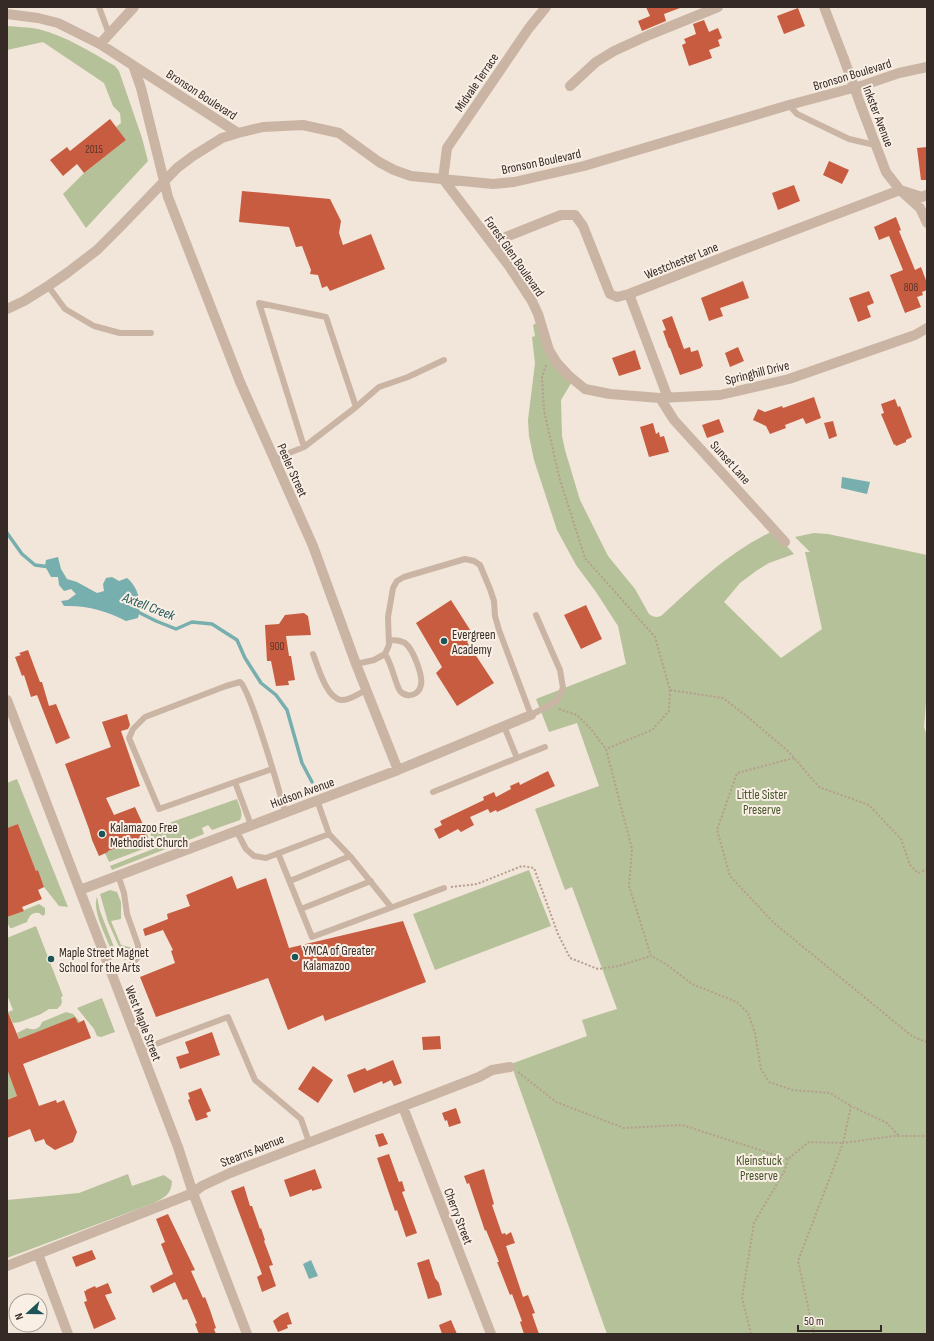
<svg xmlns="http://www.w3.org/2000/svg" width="934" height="1341" font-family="'Sofia Sans Condensed',sans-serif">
<rect width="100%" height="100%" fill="#f2e5d9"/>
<path fill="#b5c198" d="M7 26C17 27 28 27 38 29 66 36 91 52 115 66L119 71 142 138 148 161 86 228 63 194 84 173 126 140 116 127 121 123 120 113 113 106 104 83 43 42 7 50Z
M539 322 548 350 573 380 561 400 562 436 565 450 580 500 608 556 635 589 649 614C653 617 656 618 661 616 696 584 730 551 773 531L794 554 769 563 756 571 740 583 724 602 781 658 822 629 805 552H810L795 537 814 533 828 534 927 555V690L924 727 927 736V1334H607L511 1064 587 1036 582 1020 617 1009 572 887 565 890 535 809 599 786 577 723 549 732 536 699 626 664 618 626 596 592 576 565 557 530 534 460 529 436 528 420 535 363 532 337 535 336 533 325Z
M17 779 68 907 59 906 44 887 38 870 36 871 18 824 7 828V783Z
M237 799C239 806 244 813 240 820L212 830 208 825 202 828 204 834 112 870 110 866 163 845 162 841 154 844 149 830Z
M147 833 151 846 109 862 105 853 108 852V851L146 837 145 834Z
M529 870 551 926 435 970 413 914Z
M110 890 117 892 121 902V919L111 921 121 945 133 948 134 950 132 956 125 960 108 922 100 894Z
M97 897 100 911 114 947H110C105 934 92 910 97 897Z
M39 904 45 908V914L43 916 39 913C32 912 29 916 27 922L12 928H10L7 922V917Z
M36 926 63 996 61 997 62 1002 61 1005 57 1009H49L41 1014 20 1022 13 1023 8 1012 13 1010 7 995V938Z
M102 998 115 1032 101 1037 97 1036 94 1029 77 1008Z
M66 1012 73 1014 80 1022 78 1023 75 1018 19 1039 17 1033 27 1028C33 1031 40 1029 42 1022Z
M7 1069 17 1096 7 1100Z
M128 1174 132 1186 164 1175 172 1181C171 1195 165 1197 154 1203L7 1258V1200L79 1193Z"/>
<path fill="#77afaf" d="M842 477 870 482 867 494 841 488Z
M58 557 61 569 67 579 77 582 97 593 104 591 103 584 106 578 112 577 119 581 127 578C139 588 142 604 138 618L126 621C107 611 86 605 64 606L61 601 68 600 76 594 71 589 64 591 59 585 58 577H51L45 566 46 560Z
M311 1260 318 1276 309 1279 303 1264Z"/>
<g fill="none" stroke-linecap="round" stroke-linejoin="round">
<path stroke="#77afaf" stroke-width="3.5" d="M7 533 22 554 35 565 50 567
M136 611 156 621 176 629 192 622 212 624 237 640 245 658 261 683 276 695 287 710 302 763 312 782"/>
</g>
<path fill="#c85c40" d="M646 7H680V8L664 14 666 21 642 31 638 21 650 16Z
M798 8 805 26 784 34 777 16Z
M704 20 709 32 718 28 722 38 718 40 720 46 709 50 712 58 689 66 682 45 686 43 684 39 696 34 693 24Z
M110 119 126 140 84 173 77 164 63 176 50 160 67 147 70 151Z
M927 147V180H921L917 148Z
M829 161 849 170 842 184 823 175Z
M794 185 800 201 778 210 772 193Z
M242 191 330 199 341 221 339 233 343 245 371 234 385 269 330 291 327 286 322 288 318 275 310 274 311 270 302 246 296 247 289 227 239 222Z
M896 217 901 230 899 231 915 270 921 267 927 283V290L922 292 923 295 917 297 921 307 905 313 890 275 903 270 889 236 879 240 874 227Z
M743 281 749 298 720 308 723 316 709 321 701 298Z
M869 291 874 303 867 306 871 317 858 322 849 298Z
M672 316 684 349 690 347 691 352 698 350 703 366 701 367V368L680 375 670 348H669L663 331 666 330 662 320Z
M738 347 744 361 730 367 725 353Z
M635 350 641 369 619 376 612 358Z
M814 397 821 418 806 424 803 418 785 425 786 428 770 434 766 426 753 420 758 409 765 412 782 406 783 408Z
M895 399 898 407 900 406 912 437 906 440V442L896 446 895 444 894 445 881 414 884 413 881 404Z
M719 419 724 432 707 438 702 425Z
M833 421 837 436 829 439 824 423Z
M653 423 656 434 659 432 660 437 664 436 669 452 649 457 640 427Z
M451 600 474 636 467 642 494 683 457 706 436 673 442 667 416 623Z
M586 605 602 639 581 649 564 615Z
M304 613 308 616 311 635 286 636 289 656H291L295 680 288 681 289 685 276 686 271 661H267L265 625 279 624 285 615Z
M28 650 40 682H42L49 706 56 704 70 738 56 744 37 695 31 697 24 675 22 676 15 657 21 655 19 653Z
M127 714 130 725 128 729 121 731 140 786 106 798 114 815 135 807 146 831 144 832 146 837 108 851V852L99 856 92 840 89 829 65 764 111 747 102 722Z
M548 771 555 786 497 812 496 810 490 813 488 809 470 817 474 825 461 832 458 829 439 839 434 829 442 825 440 821 484 800 483 797 494 792 496 797 511 789 510 786 519 782 520 785Z
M18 824 36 871 38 870 44 887 38 890 42 899 22 907 24 911 7 917V828Z
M232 876 237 889 266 878 289 948 403 921 426 982 325 1021 323 1015 288 1030 268 978 156 1017 140 977 175 963 171 951 173 950 163 930 145 936 143 929 168 919 167 914 190 906 186 895Z
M7 1010 19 1039 75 1017 78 1023 84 1020 91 1038 23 1064 39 1106 56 1100 57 1103 64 1100 77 1132 73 1142 55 1150 46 1144 44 1139 35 1142 30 1129 7 1138V1100L17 1096 7 1069Z
M212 1032 220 1055 180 1069 176 1057 189 1053 185 1042Z
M440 1036 441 1049 423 1050 422 1037Z
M393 1060 402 1083 394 1086 391 1080 383 1084 382 1081 354 1093 347 1075 365 1068 367 1071Z
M313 1066 333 1080 318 1103 298 1089Z
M201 1088 211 1111 206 1113 208 1117 196 1121 188 1100 190 1099 188 1093Z
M456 1108 461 1123 449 1127 447 1120 445 1121 442 1113Z
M383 1133 388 1144 379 1147 375 1135Z
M389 1154 399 1182 402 1181 405 1191 402 1192 417 1233 406 1237 397 1210 395 1211 391 1199 377 1158Z
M315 1169 322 1188 312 1191V1189L290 1197 284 1180Z
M484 1169 494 1204 492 1205 502 1234 505 1233 506 1235 511 1232 515 1243 506 1246 523 1297 528 1295 535 1313 532 1314 539 1334H524L520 1322 522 1321 512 1294 510 1295 506 1285 497 1262H499L486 1230 485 1231 469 1183 467 1184 464 1176Z
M244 1186 250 1206H252L260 1229 261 1228 265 1240 264 1241 273 1265 269 1266 276 1286 262 1292 257 1277 262 1274 231 1191Z
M168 1214 195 1270 191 1271 203 1298 205 1297 210 1310 216 1328 214 1329 216 1334H199L195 1324 197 1323 187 1299 183 1300 175 1282 153 1293 150 1286 173 1274 161 1244 165 1242 156 1219Z
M92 1250 96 1259 76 1267 72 1257Z
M429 1259 435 1278 439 1283 442 1295 428 1299 417 1263Z
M108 1283 112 1293 105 1295 116 1319 94 1329 84 1302 87 1301 84 1291H86V1290L95 1286 96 1288Z
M288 1312 292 1324 287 1325 288 1328 278 1332 273 1321 281 1315Z
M451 1320 457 1334H442L439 1325Z"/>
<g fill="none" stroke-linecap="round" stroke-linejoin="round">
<path stroke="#b69e8f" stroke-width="2" stroke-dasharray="2 2" stroke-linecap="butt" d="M546 365 542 377 544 411 560 480 585 558 655 637 670 690 669 711 652 730 606 749
M670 690 723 698 749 718 789 752 819 787 869 805 901 839 910 865 918 873 927 869
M559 709 577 715 590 728 606 749 632 849 629 886 651 956 666 964 692 984 737 1002 748 1013 755 1033 761 1069 769 1082 793 1090 830 1093 851 1106
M794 758 737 773 717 830 730 876 774 923 913 1037 927 1042
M451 887 477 884 522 866 534 868 558 934 570 958 598 969 618 966 651 956
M518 1072 556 1102 624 1128 682 1125 788 1159 809 1142 843 1143 851 1106 887 1123 899 1136
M751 1334 742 1298 754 1223 785 1170 788 1159
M814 1334 798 1261 843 1143 894 1136H927"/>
<path stroke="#cab4a4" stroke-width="6" d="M99 7 109 34
M789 105 797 114 849 139 875 145
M48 286 65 309 94 326 120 333H151
M356 407 379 387 408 377 444 360
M274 459 304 447 356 407 326 317 259 303 304 447
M313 654C318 666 326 698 341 700 349 701 359 693 367 690
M385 654C392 664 395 683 400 691 407 699 419 695 421 685 423 675 413 649 405 643 400 640 395 640 390 640
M356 664 374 660 385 654 389 645 388 617 393 588 397 581 404 577 465 559 474 561 480 565 490 589 494 601 495 616 499 630 531 715 557 701 563 688 560 670 536 615
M517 758 545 747
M235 782 272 769
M433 792 517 758 504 726
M251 825 235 782 159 809 129 738 133 729 145 717 226 686 240 682C250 689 280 793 285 812
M236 830 246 849 254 856 266 858 329 834 317 800
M329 834 350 856 391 907
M278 853 312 937 444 888
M290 881 350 856
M301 909 371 881
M111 972 131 965 138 957V945L127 914 124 893 118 875
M140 1050 228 1017 255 1080 301 1119 309 1142"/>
<path stroke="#cab4a4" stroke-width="10" d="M546 7 529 28 447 148 443 179 509 266 532 301 538 314 549 350 557 363 568 375 585 389 610 394 660 398 720 395 789 379 915 335 927 328
M824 7 844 59
M7 14 38 18 58 23 100 44 238 133
M100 44 134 7
M133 65 141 88 168 197 240 382 313 546 356 664 398 770
M570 86 596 62 614 51 649 35 718 7
M861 106 886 172 900 190 920 208 927 223
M493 245 506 237 561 215H575L583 226 610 294 617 297 629 294 734 253 900 190 922 197 927 195
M629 294 668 398
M7 309 24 301 48 286 67 273 97 250 122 225 177 168 193 156 222 138 238 133 263 127 303 125 339 133 379 162 394 170 411 176 493 184 514 182 584 166 789 105 864 85 899 73 927 67
M660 398 674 420 785 542
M7 700 178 1147 193 1193 247 1334
M80 890 398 770 531 715
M403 1107 491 1334
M38 1254 68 1334
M7 1266 193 1193 202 1186 230 1173 479 1077 492 1070 510 1067"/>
<path stroke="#cab4a4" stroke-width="10" d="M844 59 861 106"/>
</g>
<g fill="#1b5557" stroke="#f9efe5" stroke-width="1.5">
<circle cx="444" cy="641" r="4"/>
<circle cx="102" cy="834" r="4"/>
<circle cx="295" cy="957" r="4"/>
<circle cx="51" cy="959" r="4"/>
</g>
<g text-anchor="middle" stroke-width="4" stroke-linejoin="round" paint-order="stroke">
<g font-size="11" fill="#5a362c">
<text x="94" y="153">2015</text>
<text x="911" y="291">808</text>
<text x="277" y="650">900</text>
</g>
<g font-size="13" fill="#352a26" stroke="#f9efe5">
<text transform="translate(852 74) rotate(-17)" y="5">Bronson Boulevard</text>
<text transform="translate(476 82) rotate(-56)" y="5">Midvale Terrace</text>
<text transform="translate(202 94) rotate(33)" y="5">Bronson Boulevard</text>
<text transform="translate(879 116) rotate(69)" y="5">Inkster Avenue</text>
<text transform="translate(541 161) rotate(-12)" y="5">Bronson Boulevard</text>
<text transform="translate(515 256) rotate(55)" y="5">Forest Glen Boulevard</text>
<text transform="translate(681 260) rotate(-22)" y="5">Westchester Lane</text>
<text transform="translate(757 372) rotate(-14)" y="5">Springhill Drive</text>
<text transform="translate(731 462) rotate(48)" y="5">Sunset Lane</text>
<text transform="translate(293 470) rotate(66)" y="5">Peeler Street</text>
<text transform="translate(302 792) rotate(-20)" y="5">Hudson Avenue</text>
<text transform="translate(144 1023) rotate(69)" y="5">West Maple Street</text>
<text transform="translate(252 1150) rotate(-22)" y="5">Stearns Avenue</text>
<text transform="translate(459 1216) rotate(69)" y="5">Cherry Street</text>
</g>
<g font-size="13" fill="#352a26" stroke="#f9efe5" text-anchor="start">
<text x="452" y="639">Evergreen<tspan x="452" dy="15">Academy</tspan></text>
<text x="110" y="832">Kalamazoo Free<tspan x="110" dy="15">Methodist Church</tspan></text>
<text x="303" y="955">YMCA of Greater<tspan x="303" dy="15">Kalamazoo</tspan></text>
<text x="59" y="957">Maple Street Magnet<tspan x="59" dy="15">School for the Arts</tspan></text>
</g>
<g font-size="13" fill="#465429" stroke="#f9efe5">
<text x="762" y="799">Little Sister<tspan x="762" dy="15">Preserve</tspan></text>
<text x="759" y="1165">Kleinstuck<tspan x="759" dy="15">Preserve</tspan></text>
</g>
<g font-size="14" font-style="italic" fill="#1b5557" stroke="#f9efe5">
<text transform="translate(149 606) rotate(21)" y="5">Axtell Creek</text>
</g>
</g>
<rect width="934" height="1341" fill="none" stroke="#352a26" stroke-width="16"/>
<g transform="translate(28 1313) rotate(249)"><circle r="19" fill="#f9efe5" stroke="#aba099"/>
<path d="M0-3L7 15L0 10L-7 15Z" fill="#1b5557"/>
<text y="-6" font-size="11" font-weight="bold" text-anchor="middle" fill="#352a26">N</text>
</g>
<path d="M798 1325v6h83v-6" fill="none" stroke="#352a26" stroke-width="2"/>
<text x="804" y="1325" font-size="12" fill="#352a26" stroke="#f9efe5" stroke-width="3" paint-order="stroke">50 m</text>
</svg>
